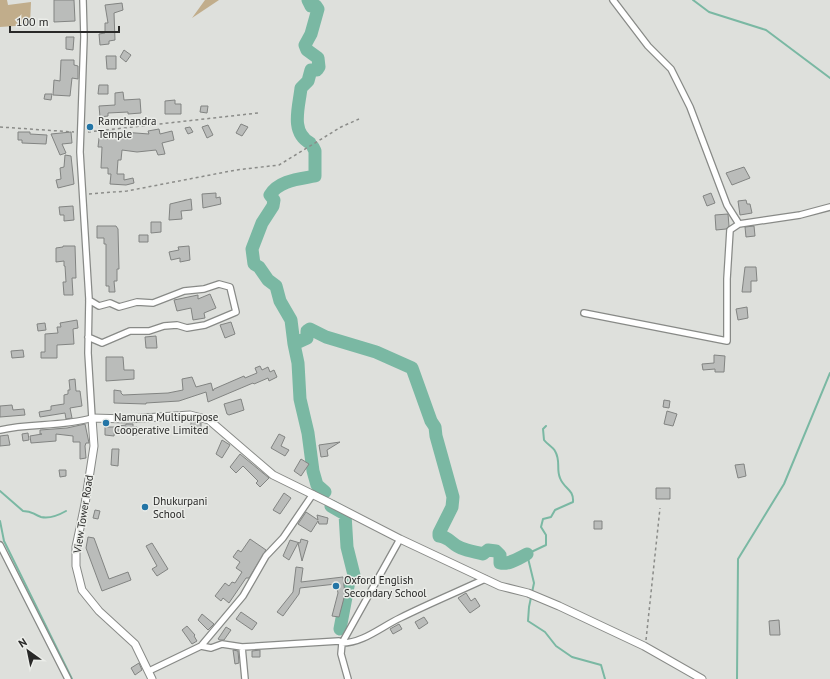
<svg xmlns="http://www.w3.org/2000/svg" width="830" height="679" font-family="'PT Sans',sans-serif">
<rect width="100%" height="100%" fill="#dee0dc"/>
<path fill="#c1ad8b" d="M0 0H7L8 5 31 2 30 25 0 27Z
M205 0H219L192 18Z"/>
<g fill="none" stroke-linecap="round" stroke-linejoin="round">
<path stroke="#7ab8a3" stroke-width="2" d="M693 0 709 12 766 30 830 78
M546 426 543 429 544 440C547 444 553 447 555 451 561 461 556 469 560 478 564 489 574 489 573 502L555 510 551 517 543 519 541 527 546 535V545L527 554 534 583 529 607 528 621 545 632 556 646 572 657 601 665 605 679
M0 491 23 511C33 511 32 514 41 517 50 519 59 515 66 511
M0 521 4 541 72 679
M737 679 738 559 784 484 830 373"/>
<path stroke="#7ab8a3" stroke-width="13" d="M308 0 311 6H316L318 9 311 34 305 45 307 50 318 58 319 67 317 70H311L308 81 301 88C299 107 290 132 310 143
M294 344 291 320 280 301 276 286 268 280 259 267 254 264 252 249 262 223 273 206 274 200 270 195C279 180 300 179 315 176V151L313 147
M325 492 317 485 313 471 308 433 300 399 298 363 294 344 307 338V331L310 329 326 337 376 352 412 368 431 421 435 427 436 436 453 497 452 507 439 533V536C450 537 452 545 461 548 468 551 476 552 483 554L488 550 496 551 500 555V563C509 565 519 558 527 554
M331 506 345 514 347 547 354 575 353 579 349 581 340 629"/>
</g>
<path fill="#babcba" stroke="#828482" d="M54 0H74L75 21 54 22Z
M122 3 123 10 114 13 115 40 109 41V44L100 45 99 34 105 33V23H108L105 5Z
M66 37H74L73 50 66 49Z
M124 50 131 55 126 62 120 57Z
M106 56H116V69H107Z
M61 60H74V65L78 66V79L72 78 70 96 53 95 54 80 60 81Z
M99 85H108V94H98Z
M123 92 124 100 140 99 141 113 128 114V112L108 113V116L100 117 99 106 115 105V93Z
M45 94H52L51 100 44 99Z
M175 100V104H181V114H165V101Z
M201 106H208L207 113 200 112Z
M241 124 248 127 242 136 236 133Z
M208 125 213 135 207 138 202 127Z
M190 127 193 132 188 134 185 128Z
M159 129 160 134 172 131 174 140 162 143 165 154 158 155 156 150 137 152 122 150 121 160H118L117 174H124V180L133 178 134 183 126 185 110 184 111 174H108V168H101L102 147H98L99 138 108 139 109 131 149 134 148 131Z
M18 132H30V134L47 135 46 144 22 143V140H18Z
M71 132 72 143 62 144 66 153 60 155 51 134Z
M65 155 71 156 74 184 58 188 56 180 61 179 60 168 64 167Z
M744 167 750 178 732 185 726 173Z
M216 193V198L220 197 221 204 203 208 202 194Z
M711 193 715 203 707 206 703 196Z
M191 199 192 210 181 211 182 219 169 220 170 204Z
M746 200 747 204H750L752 213 740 215 738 201Z
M73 206 74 220 64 221V215H60L59 207Z
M728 214 729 226 726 229 716 230 715 215Z
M151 222H161V232L151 233Z
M97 226H116L118 229 119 269H117V281H114L115 292H109V286H106V244H104V238H97Z
M754 226 755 236 746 237 745 227Z
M139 235H148V242H139Z
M63 246H75L76 278H72L73 295H64L63 282H66L65 266H64V261L56 262V248L63 247Z
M189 246 190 260 180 262V258L171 260 169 252 179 250 178 247Z
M745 267H756L757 281H751V292H742Z
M210 294 216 308 204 313 205 318 193 320 191 308 177 311 174 300 198 295V299Z
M747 307 748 318 738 320 736 309Z
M77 320 78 328 73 329 74 344 57 345V358H41V352H45V334L58 333 57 327H61L60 323Z
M231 322 235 334 225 338 220 325Z
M45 323 46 330 38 331 37 324Z
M156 336 157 348H146L145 337Z
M23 350 24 357 12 358 11 351Z
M714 355 725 356 724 372H715V369L703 370 702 364 714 363Z
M106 357H123L124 370H134V379L106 381Z
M260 366 262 370 268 367 270 372 274 370 277 377 269 381 268 378 254 384 253 383 208 402 206 392 179 401 146 403V404L114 403V390L121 391V393L123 395 168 393 183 390 182 379 192 377 196 387 211 383 213 391 214 389 244 376 245 378 257 373 255 368Z
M75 379 76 391H80L82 406 70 408 72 418 66 419 65 413 40 417 39 412 51 410V406L64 404V395L68 394V390H70L69 380Z
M241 399 244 410 229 415 227 414 224 404Z
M664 400 670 401 669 408 663 407Z
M12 405 13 410 24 409 25 415 0 417V406Z
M667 411 677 414 673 426 664 424Z
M191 421 201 423V430H191Z
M85 424 89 443H86L85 446 86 458 80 459V442H73V436L56 434V441L31 443 30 436 42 434H40V430L67 428Z
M126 424H133V427H137V435L118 432V426L126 425Z
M105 427H115L114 436 105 435Z
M28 433 29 440 23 441 22 434Z
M279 434 285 437 281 446 289 450 285 456 271 448Z
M8 435 10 445 0 446V436Z
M222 440 230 445 222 458 216 454Z
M340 442 327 450 328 456 321 457 319 445Z
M112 449H119L118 466 111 465Z
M240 454 269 478 260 487 256 483 258 481 243 466 236 473 230 467Z
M301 459 309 464 301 476 294 471Z
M744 464 746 476 738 478 735 465Z
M59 470H66V476L60 477Z
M656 488H670V499H656Z
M284 493 291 498 280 514 273 510Z
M95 510 100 511 98 519 93 518Z
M306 512 318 520 317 515 328 518 327 524H319L318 521 311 532 298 524Z
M594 521H602V529H594Z
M88 537 94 538 109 579 128 572 131 580 102 591 86 548Z
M250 539 266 550 249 578H246L229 603 223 598 221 601 215 596 225 583 229 586 232 582 235 583 242 572 236 568 240 562 233 557 238 550 241 552Z
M301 539 308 541 302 561 298 543 289 560 283 556 290 540 300 543Z
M152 543 168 569 157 576 152 569 157 566 146 546Z
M296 567 303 568 301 582 343 577 345 594 339 617 332 616 338 593 336 584 300 588 299 594 283 616 277 612 293 592Z
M466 593 471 601 475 598 480 606 470 613 458 598Z
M241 612 257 623 252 630 236 619Z
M202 614 214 624 208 630 198 620Z
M424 617 428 623 419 629 415 622Z
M779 620 780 635H770L769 621Z
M399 624 402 629 393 634 390 629Z
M187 626 195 635 194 636 197 641 192 644 182 630Z
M226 627 231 630 224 640H220L218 639Z
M233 650 238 651 239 663 235 664Z
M260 650V657H252V651Z
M139 663 142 670 135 675 131 668Z"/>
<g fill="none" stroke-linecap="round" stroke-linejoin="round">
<defs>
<path id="minor" d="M613 0 648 46 671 69 690 107 727 205 739 224 800 215 830 207
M584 313 727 341V279L730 230 739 224
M88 337 102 343 130 331H149L164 326 177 325 187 328 205 325 236 312 230 287 219 284 204 289 184 291 153 303 137 302 119 307 110 303 99 306 89 300
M0 430C30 423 62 427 92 418L88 353 89 299 80 152 84 37 83 0
M0 545 68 679
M201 646 243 596 266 556 283 538 313 494
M149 671 201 646 211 648 222 644 242 647
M245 679 242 647 339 641 342 643 400 539
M348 679 341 654 342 643C363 643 381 627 400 618 428 604 457 592 485 579"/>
<path id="tertiary" d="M152 679 135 644 99 611 82 590 76 566V547L85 504 94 446 92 418 128 419 190 415 209 420 273 475 328 502 400 539 500 586 528 593 559 606 644 646 702 679"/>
</defs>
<use href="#minor" stroke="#888a87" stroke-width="8"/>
<use href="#tertiary" stroke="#888a87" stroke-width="9"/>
<path stroke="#8b8c89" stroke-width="1.5" stroke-dasharray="3 3" stroke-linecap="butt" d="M0 127 74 132
M88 132 258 113
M89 194 127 191 236 170 279 165 341 127 359 119
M646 640 660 508"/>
<use href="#minor" stroke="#fff" stroke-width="5.5"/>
<use href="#tertiary" stroke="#fff" stroke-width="7"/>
</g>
<g fill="#2375a6" stroke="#ebede9" stroke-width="1.5">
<circle cx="90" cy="127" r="4"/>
<circle cx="106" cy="423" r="4"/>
<circle cx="145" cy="507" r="4"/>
<circle cx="336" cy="586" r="4"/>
</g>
<g text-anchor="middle" stroke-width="3" stroke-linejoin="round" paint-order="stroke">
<g font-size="11" fill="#292928" stroke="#ebede9" text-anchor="start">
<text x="98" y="125">Ramchandra<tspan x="98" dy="13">Temple</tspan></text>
<text x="114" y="421">Namuna Multipurpose<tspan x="114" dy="13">Cooperative Limited</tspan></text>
<text x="153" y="505">Dhukurpani<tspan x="153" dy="13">School</tspan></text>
<text x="344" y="584">Oxford English<tspan x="344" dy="13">Secondary School</tspan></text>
</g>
<g font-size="11" fill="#292928" stroke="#ebede9">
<text transform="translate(83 514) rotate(-81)" y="4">View Tower Road</text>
</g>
</g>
<g transform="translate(28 651) rotate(327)" stroke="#ebede9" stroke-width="3" paint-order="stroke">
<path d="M0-3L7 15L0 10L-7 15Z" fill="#292928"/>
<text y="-6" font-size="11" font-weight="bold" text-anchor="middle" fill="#292928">N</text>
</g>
<path d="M10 26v6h109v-6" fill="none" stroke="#292928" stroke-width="2"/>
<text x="16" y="26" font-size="12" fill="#292928" stroke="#ebede9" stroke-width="3" paint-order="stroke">100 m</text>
</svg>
